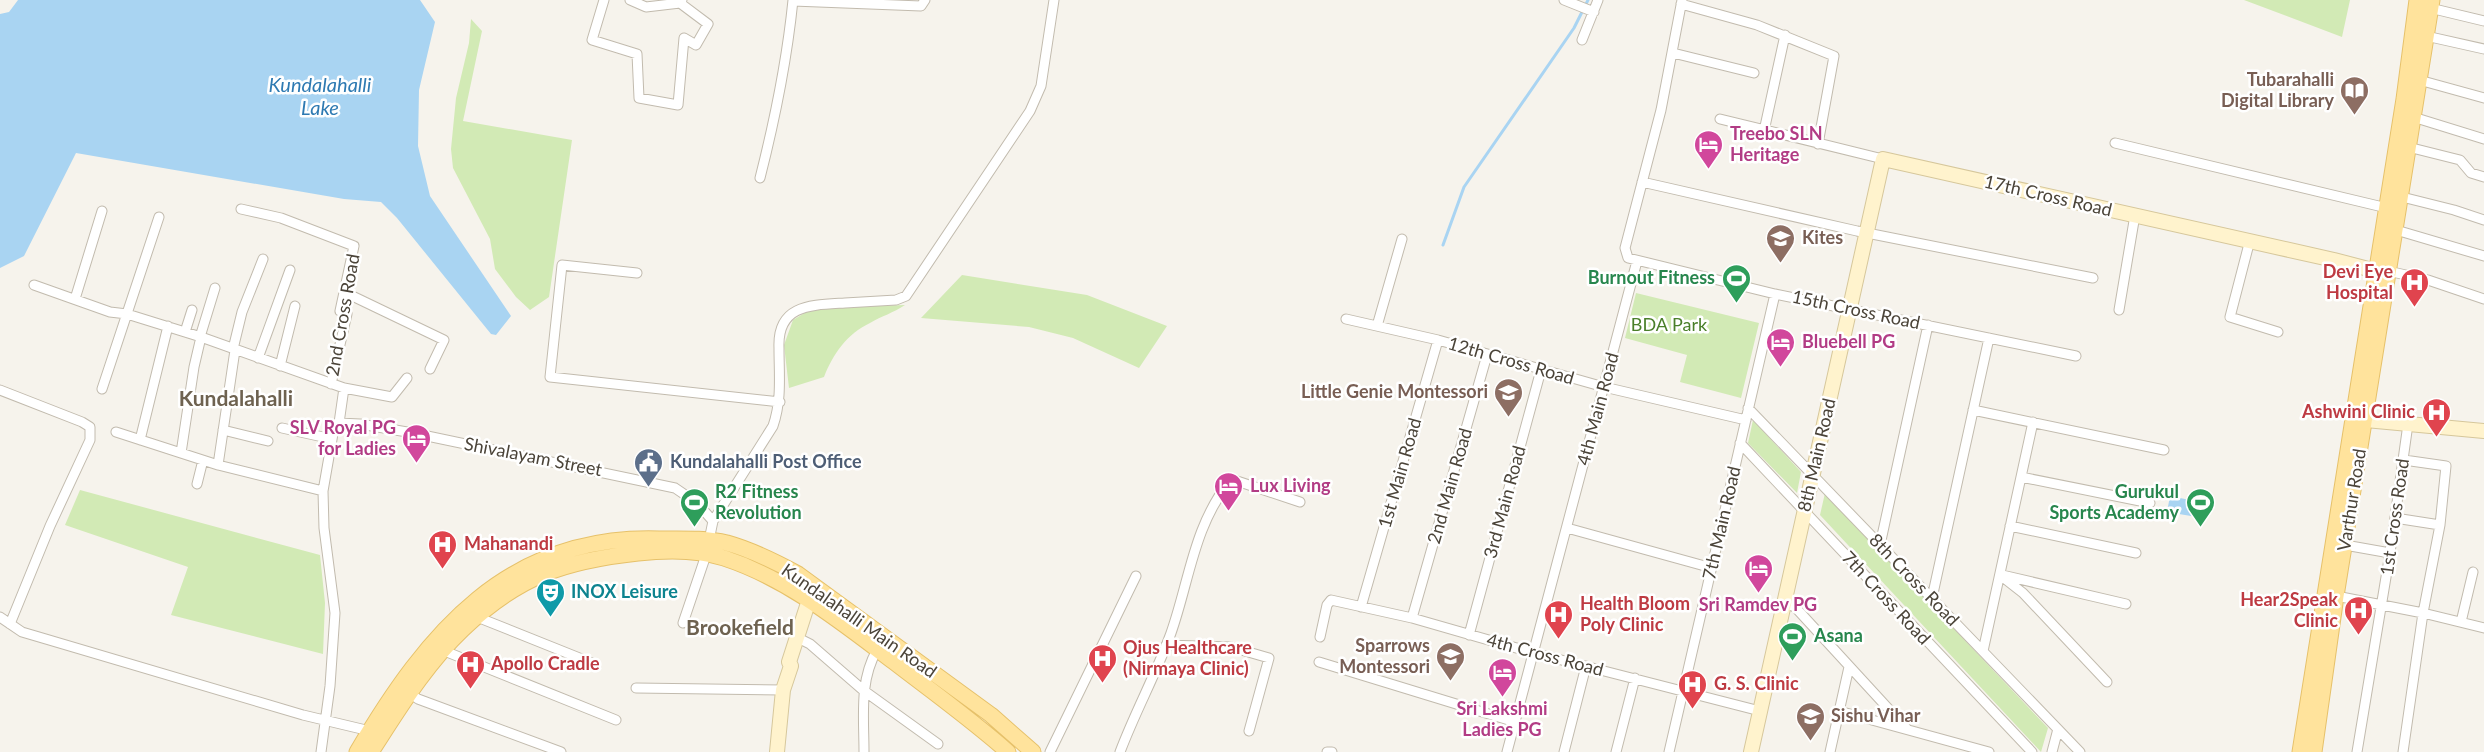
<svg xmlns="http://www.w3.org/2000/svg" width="2484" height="752" font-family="Lato,sans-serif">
<rect width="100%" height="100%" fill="#f6f3ec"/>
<path fill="#d2eab5" d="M2244 0H2350L2342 37Z
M471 19 482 31 463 121 572 140 549 297 530 310 516 297 495 269 490 239 453 168 451 149 456 98 469 43Z
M962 275 1087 295 1167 326 1139 368 1073 338 1029 327 921 318Z
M1636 293 1759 323 1741 398 1680 382 1687 355 1625 338Z
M905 305C893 313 882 316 870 323 847 334 833 354 824 377L789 388 784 345 793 320 813 308Z
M1753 420 1801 472 1797 493 1748 443Z
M80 490 320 555 325 603 323 654 171 615 188 567 65 525Z
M1825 493 2048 728 2041 752 1820 515Z"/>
<path fill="#a9d4f2" d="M18 0H420L435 22 419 90 418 146 430 196 511 316 496 335 491 334 397 218 381 202 344 199 76 153 24 256 0 268V14L9 12Z
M2170 496 2200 502 2197 517 2167 512Z"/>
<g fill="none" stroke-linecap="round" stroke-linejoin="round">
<path stroke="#a9d4f2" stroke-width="3" d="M1443 245 1464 187 1574 28 1588 0"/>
<defs>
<path id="street" d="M604 0 592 40 637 54 639 98 678 105 684 38 696 45 708 24 680 3
M630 0 646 7 680 3 682 0
M1564 0 1594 12
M1682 0 1661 110 1625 248 1628 258 1775 294 2076 356
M793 1 921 6 925 0
M1681 4 1757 25 1834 56 1818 144
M2430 8 2484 21
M2426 36 2484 49
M1582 40 1598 0
M1673 53 1754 73
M2419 80 2484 98
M2413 117 2484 139
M1720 119 1883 159
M1764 131 1785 35
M2115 143 2387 208
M2408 147 2460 160 2471 173 2484 177
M760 178C775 119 787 60 793 0
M1642 182 1857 231 2093 278
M2402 197 2454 210 2484 220
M241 209 281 218 354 246 340 311 347 314 331 384
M2396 230 2484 256
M2250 240 2230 317 2278 332
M2388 271 2428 280 2484 299
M637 273 562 265 550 377 780 402
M34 285 110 312 127 314 201 337 344 388 392 397 407 378
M344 292 444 340 430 369
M75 299 102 211
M2119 310 2135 215
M1346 319 1438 340 1604 387 1746 420
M1377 326 1402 239
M185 332 192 310
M200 337 215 288
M233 349 242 312 263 259
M258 358 290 270
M280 366 295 306
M102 389 159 217
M0 390 82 422 90 427V440L50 526 10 624
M1748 408 2080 752
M1973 410 2164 450
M339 423 360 424 413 433 675 488 697 503 713 521
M282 428 332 439
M223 430 268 441
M116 432 218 465 323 491
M140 440 168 326
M1740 443 2032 752
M181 453 194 367 201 337
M218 465 235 350
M2021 477 2150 503
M197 484 203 460
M2395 518 2440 525
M2010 526 2136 553
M1567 528 1712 568
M1880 545 1928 325
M2345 545 2390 553
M2000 575 2023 593 2107 682
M2002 575 2126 604
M2336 596 2423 613 2484 628
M1932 598 1989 338
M1784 603 1795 607 1907 729
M1361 607 1438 340
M0 617 22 632 39 637 303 715 370 731
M477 617 592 663
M1412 618 1487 355
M2461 622 2473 572
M683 623 706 555 713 521 773 426C782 400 779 375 779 348 777 304 812 305 845 303 862 302 879 301 896 300L906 296 1030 111 1041 86 1054 0
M1469 635 1541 370
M796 637 810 644 863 690 938 744
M1320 637 1327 605 1331 600 1412 618 1534 653 1760 711
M1166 645 1231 647 1269 658 1249 731
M442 650 616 720
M1983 651 2033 422
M1319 662 1515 722
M636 688 783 690
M409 693 418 699 561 752
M1839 711 1989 752
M321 752 330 686 335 613 324 528 323 491 334 428 339 423 344 388
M864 752C864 717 859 681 877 650
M1050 752 1136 576
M1120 752C1135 712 1156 674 1171 633 1190 579 1193 527 1231 479L1300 502
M1327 752H1332
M1507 752 1637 261
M1564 752 1586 666
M1616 752 1635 678
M1669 752 1775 294
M1830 752 1849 667
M2052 752 2058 729
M2357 752 2390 553 2408 424
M2403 752 2423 613 2440 525 2446 466 2404 460"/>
<path id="secondary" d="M2355 419 2484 431
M777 752 783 690 791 666 789 662 809 600
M1751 752 1883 159 2334 260 2376 271"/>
<path id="primary" d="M357 752C427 633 508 534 659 539 682 539 706 538 727 543 752 550 776 562 798 574L991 715 1033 752
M371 752C399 709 426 664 463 629 519 576 564 561 638 553 665 550 699 550 724 558 788 579 841 622 894 662 933 692 972 720 1008 752
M2300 752 2404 99 2417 0
M2314 752 2336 596 2432 0"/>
</defs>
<use href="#street" stroke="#c2bbae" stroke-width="11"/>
<use href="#secondary" stroke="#d6c79b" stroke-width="16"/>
<use href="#primary" stroke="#e6c16a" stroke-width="17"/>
<use href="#street" stroke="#fff" stroke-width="9"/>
<use href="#secondary" stroke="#fff3cd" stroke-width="14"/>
<use href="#primary" stroke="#ffe39c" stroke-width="15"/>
</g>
<defs>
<symbol id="library-pin" viewBox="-11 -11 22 30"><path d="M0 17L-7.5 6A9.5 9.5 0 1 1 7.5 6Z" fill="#8d6e63" stroke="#fff"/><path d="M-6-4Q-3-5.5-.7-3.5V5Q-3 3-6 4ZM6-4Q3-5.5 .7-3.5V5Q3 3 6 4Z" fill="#fff"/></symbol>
<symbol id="hotel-pin" viewBox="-11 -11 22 30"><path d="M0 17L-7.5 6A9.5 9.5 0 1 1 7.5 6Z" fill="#d1479c" stroke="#fff"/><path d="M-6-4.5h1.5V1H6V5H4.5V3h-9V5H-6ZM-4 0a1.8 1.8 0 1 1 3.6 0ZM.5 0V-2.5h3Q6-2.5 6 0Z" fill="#fff"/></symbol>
<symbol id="school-pin" viewBox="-11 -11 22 30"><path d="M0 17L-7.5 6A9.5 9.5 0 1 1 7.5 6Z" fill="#8d6e63" stroke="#fff"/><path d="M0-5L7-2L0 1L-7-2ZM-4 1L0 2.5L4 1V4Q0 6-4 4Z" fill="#fff"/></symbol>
<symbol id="stadium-pin" viewBox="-11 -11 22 30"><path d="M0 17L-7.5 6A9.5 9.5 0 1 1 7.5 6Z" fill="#2e9e5b" stroke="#fff"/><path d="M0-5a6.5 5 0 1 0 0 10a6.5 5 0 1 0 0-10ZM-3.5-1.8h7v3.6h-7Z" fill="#fff"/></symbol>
<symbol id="hospital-pin" viewBox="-11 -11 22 30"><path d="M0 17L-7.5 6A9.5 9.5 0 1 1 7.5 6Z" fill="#e0444e" stroke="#fff"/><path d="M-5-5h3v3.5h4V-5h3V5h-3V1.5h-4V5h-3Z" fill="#fff"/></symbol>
<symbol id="civic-pin" viewBox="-11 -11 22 30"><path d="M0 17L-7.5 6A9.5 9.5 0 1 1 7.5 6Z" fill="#5c6f8a" stroke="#fff"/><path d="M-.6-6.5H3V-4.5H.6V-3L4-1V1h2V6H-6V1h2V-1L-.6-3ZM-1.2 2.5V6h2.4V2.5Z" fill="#fff"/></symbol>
<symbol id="theatre-pin" viewBox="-11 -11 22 30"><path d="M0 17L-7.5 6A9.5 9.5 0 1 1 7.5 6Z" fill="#0f9aa8" stroke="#fff"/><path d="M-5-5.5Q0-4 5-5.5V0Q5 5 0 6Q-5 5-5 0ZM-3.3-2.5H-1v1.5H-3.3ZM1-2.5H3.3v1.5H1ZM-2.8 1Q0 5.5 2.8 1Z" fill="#fff"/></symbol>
</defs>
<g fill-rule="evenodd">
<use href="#library-pin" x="2338" y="74" width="33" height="45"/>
<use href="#hotel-pin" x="1692" y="128" width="33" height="45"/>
<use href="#school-pin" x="1764" y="222" width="33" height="45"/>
<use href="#stadium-pin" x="1720" y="262" width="33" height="45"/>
<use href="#hospital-pin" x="2398" y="266" width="33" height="45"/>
<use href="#hotel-pin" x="1764" y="326" width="33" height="45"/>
<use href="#school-pin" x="1492" y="376" width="33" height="45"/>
<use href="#hospital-pin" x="2420" y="396" width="33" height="45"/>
<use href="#hotel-pin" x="400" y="422" width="33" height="45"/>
<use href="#civic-pin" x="632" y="446" width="33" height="45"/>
<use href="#hotel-pin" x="1212" y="470" width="33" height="45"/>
<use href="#stadium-pin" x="678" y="486" width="33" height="45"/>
<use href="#stadium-pin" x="2184" y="486" width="33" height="45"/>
<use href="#hospital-pin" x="426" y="528" width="33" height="45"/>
<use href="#hotel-pin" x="1742" y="552" width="33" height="45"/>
<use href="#theatre-pin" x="534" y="576" width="33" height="45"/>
<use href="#hospital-pin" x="2342" y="594" width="33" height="45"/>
<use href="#hospital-pin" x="1542" y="598" width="33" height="45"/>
<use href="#stadium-pin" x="1776" y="620" width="33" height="45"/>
<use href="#school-pin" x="1434" y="640" width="33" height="45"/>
<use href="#hospital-pin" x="1086" y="642" width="33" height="45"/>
<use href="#hospital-pin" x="454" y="648" width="33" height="45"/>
<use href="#hotel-pin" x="1486" y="656" width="33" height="45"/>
<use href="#hospital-pin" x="1676" y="668" width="33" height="45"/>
<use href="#school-pin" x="1794" y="700" width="33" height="45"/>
</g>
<g text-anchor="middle" stroke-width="5" stroke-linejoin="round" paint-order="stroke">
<g font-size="18" font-weight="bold" fill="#785e54" stroke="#fff" text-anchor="end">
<text x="2334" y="86">Tubarahalli<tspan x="2334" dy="21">Digital Library</tspan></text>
<text x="1802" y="244" text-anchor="start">Kites</text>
<text x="1488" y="398">Little Genie Montessori</text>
<text x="1430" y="652">Sparrows<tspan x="1430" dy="21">Montessori</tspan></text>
<text x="1831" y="722" text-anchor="start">Sishu Vihar</text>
</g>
<g font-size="18" font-weight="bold" fill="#b23c85" stroke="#fff" text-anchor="start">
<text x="1730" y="140">Treebo SLN<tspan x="1730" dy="21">Heritage</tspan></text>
<text x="1802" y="348">Bluebell PG</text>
<text x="396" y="434" text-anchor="end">SLV Royal PG<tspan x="396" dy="21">for Ladies</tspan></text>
<text x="1250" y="492">Lux Living</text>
<text x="1758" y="611" text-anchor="middle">Sri Ramdev PG</text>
<text x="1502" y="715" text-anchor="middle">Sri Lakshmi<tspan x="1502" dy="21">Ladies PG</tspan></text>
</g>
<g font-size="18" fill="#4b4439" stroke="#fff">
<text transform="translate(2048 196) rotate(13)" y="6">17th Cross Road</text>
<text transform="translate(1856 310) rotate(12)" y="6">15th Cross Road</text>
<text transform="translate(343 315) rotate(-80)" y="6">2nd Cross Road</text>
<text transform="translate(1511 361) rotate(16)" y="6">12th Cross Road</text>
<text transform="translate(1598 409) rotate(-75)" y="6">4th Main Road</text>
<text transform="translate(1817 455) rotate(-77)" y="6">8th Main Road</text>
<text transform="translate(533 457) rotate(11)" y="6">Shivalayam Street</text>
<text transform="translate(1400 473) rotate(-74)" y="6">1st Main Road</text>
<text transform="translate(1450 486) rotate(-74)" y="6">2nd Main Road</text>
<text transform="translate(2352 500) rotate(-81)" y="6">Varthur Road</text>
<text transform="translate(1505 502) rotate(-75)" y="6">3rd Main Road</text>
<text transform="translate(2395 517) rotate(-82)" y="6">1st Cross Road</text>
<text transform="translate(1722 523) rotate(-77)" y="6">7th Main Road</text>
<text transform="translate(1914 580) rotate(46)" y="6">8th Cross Road</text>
<text transform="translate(1886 598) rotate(47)" y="6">7th Cross Road</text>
<text transform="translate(859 621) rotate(35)" y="6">Kundalahalli Main Road</text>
<text transform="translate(1545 655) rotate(15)" y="6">4th Cross Road</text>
</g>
<g font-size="18" font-weight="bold" fill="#be3a42" stroke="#fff" text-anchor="start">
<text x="2393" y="278" text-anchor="end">Devi Eye<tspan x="2393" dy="21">Hospital</tspan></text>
<text x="2415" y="418" text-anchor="end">Ashwini Clinic</text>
<text x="464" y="550">Mahanandi</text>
<text x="2338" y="606" text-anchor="end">Hear2Speak<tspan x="2338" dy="21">Clinic</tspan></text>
<text x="1580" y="610">Health Bloom<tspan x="1580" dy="21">Poly Clinic</tspan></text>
<text x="1123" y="654">Ojus Healthcare<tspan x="1123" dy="21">(Nirmaya Clinic)</tspan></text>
<text x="491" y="670">Apollo Cradle</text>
<text x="1714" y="690">G. S. Clinic</text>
</g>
<g font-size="18" font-weight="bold" fill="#27864d" stroke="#fff" text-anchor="end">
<text x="1715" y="284">Burnout Fitness</text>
<text x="715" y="498" text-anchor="start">R2 Fitness<tspan x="715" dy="21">Revolution</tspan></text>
<text x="2179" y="498">Gurukul<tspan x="2179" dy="21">Sports Academy</tspan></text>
<text x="1814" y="642" text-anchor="start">Asana</text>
</g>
<g font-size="18" fill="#4a7f2a" stroke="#fff">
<text x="1669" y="331">BDA Park</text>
</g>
<g font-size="18" font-weight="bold" fill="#4e5e75" stroke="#fff" text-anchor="start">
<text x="670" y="468">Kundalahalli Post Office</text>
</g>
<g font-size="18" font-weight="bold" fill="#0d838f" stroke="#fff" text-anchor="start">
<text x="571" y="598">INOX Leisure</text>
</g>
<g font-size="20" font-style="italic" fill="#2e7ab2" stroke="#fff">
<text x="320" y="92">Kundalahalli<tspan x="320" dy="23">Lake</tspan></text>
</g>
<g font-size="21" font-weight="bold" fill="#6e6250" stroke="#fff">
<text x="236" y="406">Kundalahalli</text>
<text x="740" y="635">Brookefield</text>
</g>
</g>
</svg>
